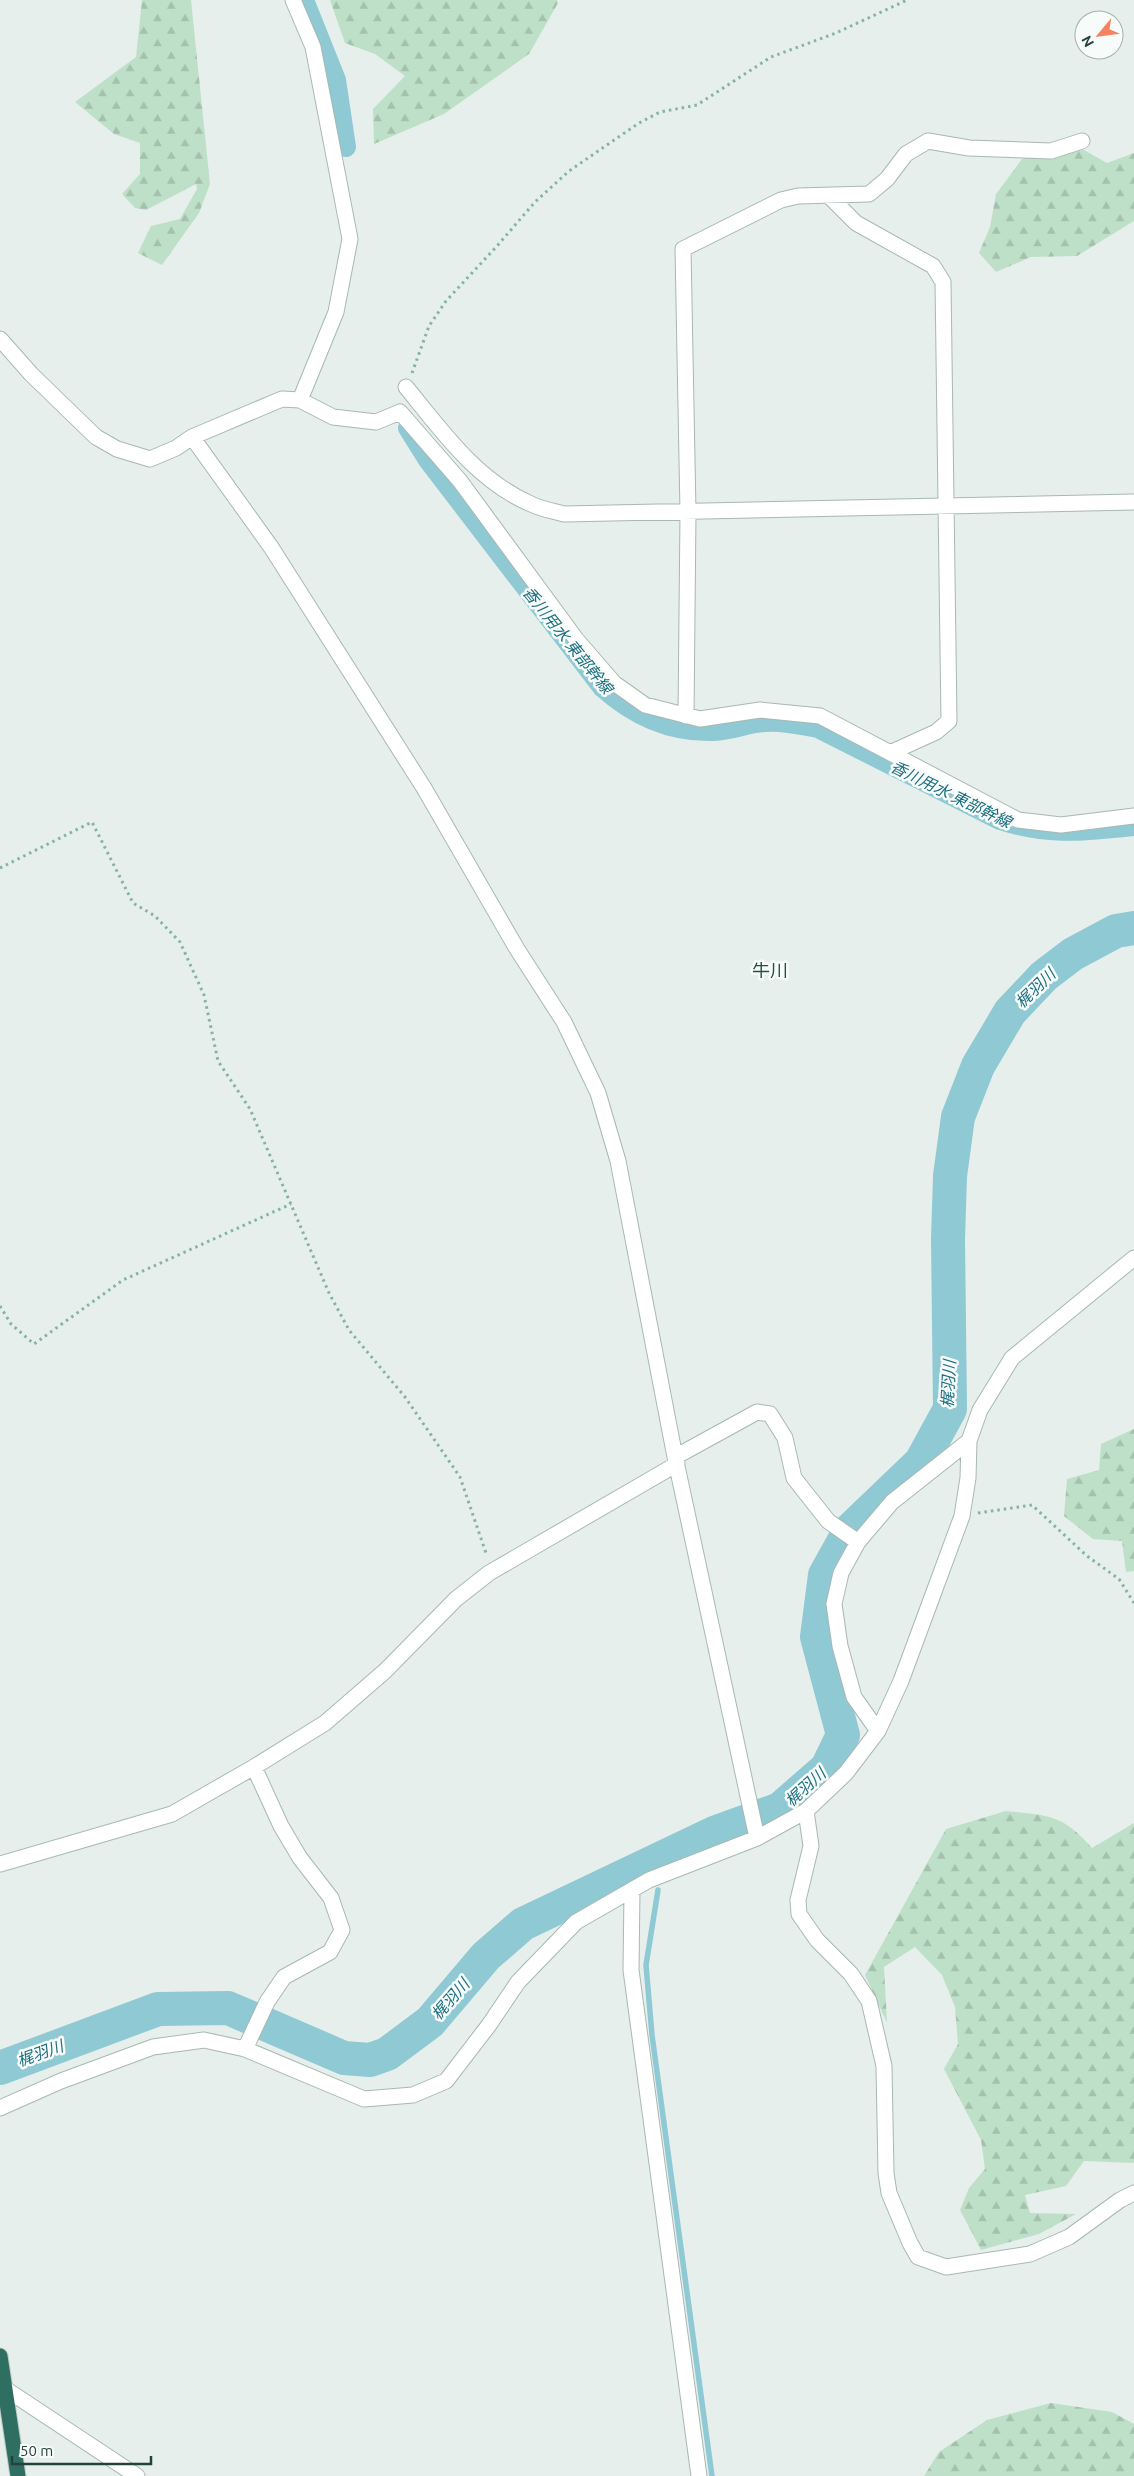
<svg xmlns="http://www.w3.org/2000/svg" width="1134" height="2476" font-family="Ubuntu,'Noto Sans JP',sans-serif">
<defs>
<pattern id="forest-firs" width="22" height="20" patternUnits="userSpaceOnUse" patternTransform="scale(1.25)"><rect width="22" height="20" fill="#bfe0c8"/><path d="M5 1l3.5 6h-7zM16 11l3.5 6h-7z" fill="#a4c1ad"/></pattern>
</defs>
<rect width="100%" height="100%" fill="#e6efeb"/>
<path fill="url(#forest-firs)" d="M142 0H191L210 184 199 213 162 265 138 253 151 226 180 219 197 189 196 184 146 210 135 208 122 194 140 174V143L114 134 75 102 136 57Z
M330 0H557L558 3 529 54 444 114 374 144 373 109 405 76 375 54 345 43Z
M1084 150 1107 163 1134 153V221L1077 256 1031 257 996 272 979 253 990 227 996 194 1022 159Z
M1134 1429V1571L1126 1572 1122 1541 1093 1539 1064 1516 1067 1479 1099 1470 1101 1444Z
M1006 1811C1049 1816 1062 1814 1092 1848L1134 1823V2163L1084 2161 1066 2186 1025 2195 1030 2213 1076 2214 1039 2234 981 2250 960 2210 969 2188 985 2169 981 2140 944 2069 958 2044 955 2007 942 1975 915 1947 884 1967 887 2023 865 1975 946 1829Z
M1051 2403 1112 2412 1134 2424V2476H924L939 2452 987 2420Z"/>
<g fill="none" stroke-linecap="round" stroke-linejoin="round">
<path stroke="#8ec9d4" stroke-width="5.5" d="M658 1890 646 1965 652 2035 712 2476"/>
<path stroke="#8ec9d4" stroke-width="20" d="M304 0 336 80 346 147
M408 428 428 460 602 687C633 715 669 732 712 731 730 731 747 723 765 722 782 720 800 725 818 728L1000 820C1050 836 1082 831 1134 826"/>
<path stroke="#8ec9d4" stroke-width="34" d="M0 2068 158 2009 228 2008 344 2058 370 2060 387 2054 430 2022 486 1956 523 1924 714 1833 780 1809 827 1768 843 1735 817 1637 825 1575 850 1530 921 1462 950 1409 948 1239 950 1176 958 1117 978 1066 1010 1012 1044 976 1073 954 1116 931 1134 928"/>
<defs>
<path id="street" d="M293 0 313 47 350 239 336 312 300 400
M829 196 856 223 933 266 943 282 949 721 936 732 892 752
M0 339 31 374 96 437 117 449 150 459 176 448 192 437 282 399 300 400 333 417 376 422 400 412 460 481 576 639 614 683 645 705 700 719 760 710 820 716 1018 820 1061 825 1134 816
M406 387C442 431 477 481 531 504 541 509 553 511 564 514L1134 502
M192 437 271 547 424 788 517 949 564 1022 598 1093 618 1161 675 1457 757 1838
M686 716 688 512 683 249 781 200 798 196 869 194 887 179 906 154 928 141 969 148 1051 151 1082 141
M675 1457 757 1412 770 1414 785 1438 794 1478 828 1521 858 1542
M878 1731 854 1697 840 1646 834 1604 841 1573 858 1542 892 1502 969 1441
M806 1811 811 1846 798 1900 799 1914 817 1940 851 1974 869 2001 884 2066 886 2173 889 2193 910 2243 918 2257 946 2267 1030 2254 1069 2237 1120 2200 1134 2193
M0 1864 172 1814 254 1767 325 1723 385 1671 456 1599 489 1573 677 1464
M632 1890 631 1970 699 2476
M245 2049 267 2002 284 1977 330 1952 342 1930 331 1898 300 1858 281 1826 254 1767
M0 2108 61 2081 153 2047 204 2040 245 2049 364 2099 413 2095 446 2081 489 2025 518 1982 576 1922 649 1880 757 1838 806 1811 846 1773 878 1731 901 1681 962 1516 968 1478 969 1441 980 1410 1012 1358 1134 1258
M4 2388 137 2476"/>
<path id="highway" d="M0 2356 18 2476"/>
</defs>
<use href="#street" stroke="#a8b8b2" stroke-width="17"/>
<use href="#highway" stroke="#c2cac8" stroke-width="17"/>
<path stroke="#86b3a5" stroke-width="3" stroke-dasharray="2.5 4" stroke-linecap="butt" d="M412 373 429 326 446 301 497 246 535 202 569 171 639 123 660 112 697 105 771 57 836 33 907 0
M0 868 92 822 133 903 155 916 180 942 204 995 218 1061 250 1109 329 1293 349 1330 405 1397 460 1477 487 1556
M0 1306 11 1324 34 1344 123 1280 291 1204
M978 1513 1032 1505 1087 1556 1119 1579 1134 1603"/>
<use href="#street" stroke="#fff" stroke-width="15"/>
<use href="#highway" stroke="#2f6f62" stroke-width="15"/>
</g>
<g text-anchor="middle" stroke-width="5" stroke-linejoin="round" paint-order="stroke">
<g font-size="16" font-style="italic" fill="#1c6f80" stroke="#f7fbf9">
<text transform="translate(568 640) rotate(51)" y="6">香川用水 東部幹線</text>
<text transform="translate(951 794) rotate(26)" y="6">香川用水 東部幹線</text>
<text transform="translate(1035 988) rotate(-44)" y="6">梶羽川</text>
<text transform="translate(948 1384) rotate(-87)" y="6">梶羽川</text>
<text transform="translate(805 1787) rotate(-42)" y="6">梶羽川</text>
<text transform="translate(450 1999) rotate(-49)" y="6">梶羽川</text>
<text transform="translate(40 2053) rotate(-20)" y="6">梶羽川</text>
</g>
<g font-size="18" fill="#1f5548" stroke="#f7fbf9">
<text x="770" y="977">牛川</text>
</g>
</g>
<g transform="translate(1099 35) rotate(241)"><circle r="24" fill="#f7fbf9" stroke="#a3b1ad"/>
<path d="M0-4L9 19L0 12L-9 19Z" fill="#f4845f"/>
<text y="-8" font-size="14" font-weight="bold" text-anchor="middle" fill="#24423a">N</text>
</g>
<path d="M12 2456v8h139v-8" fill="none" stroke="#24423a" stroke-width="2.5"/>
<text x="20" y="2456" font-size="15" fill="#24423a" stroke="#f7fbf9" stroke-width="4" paint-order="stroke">50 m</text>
</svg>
